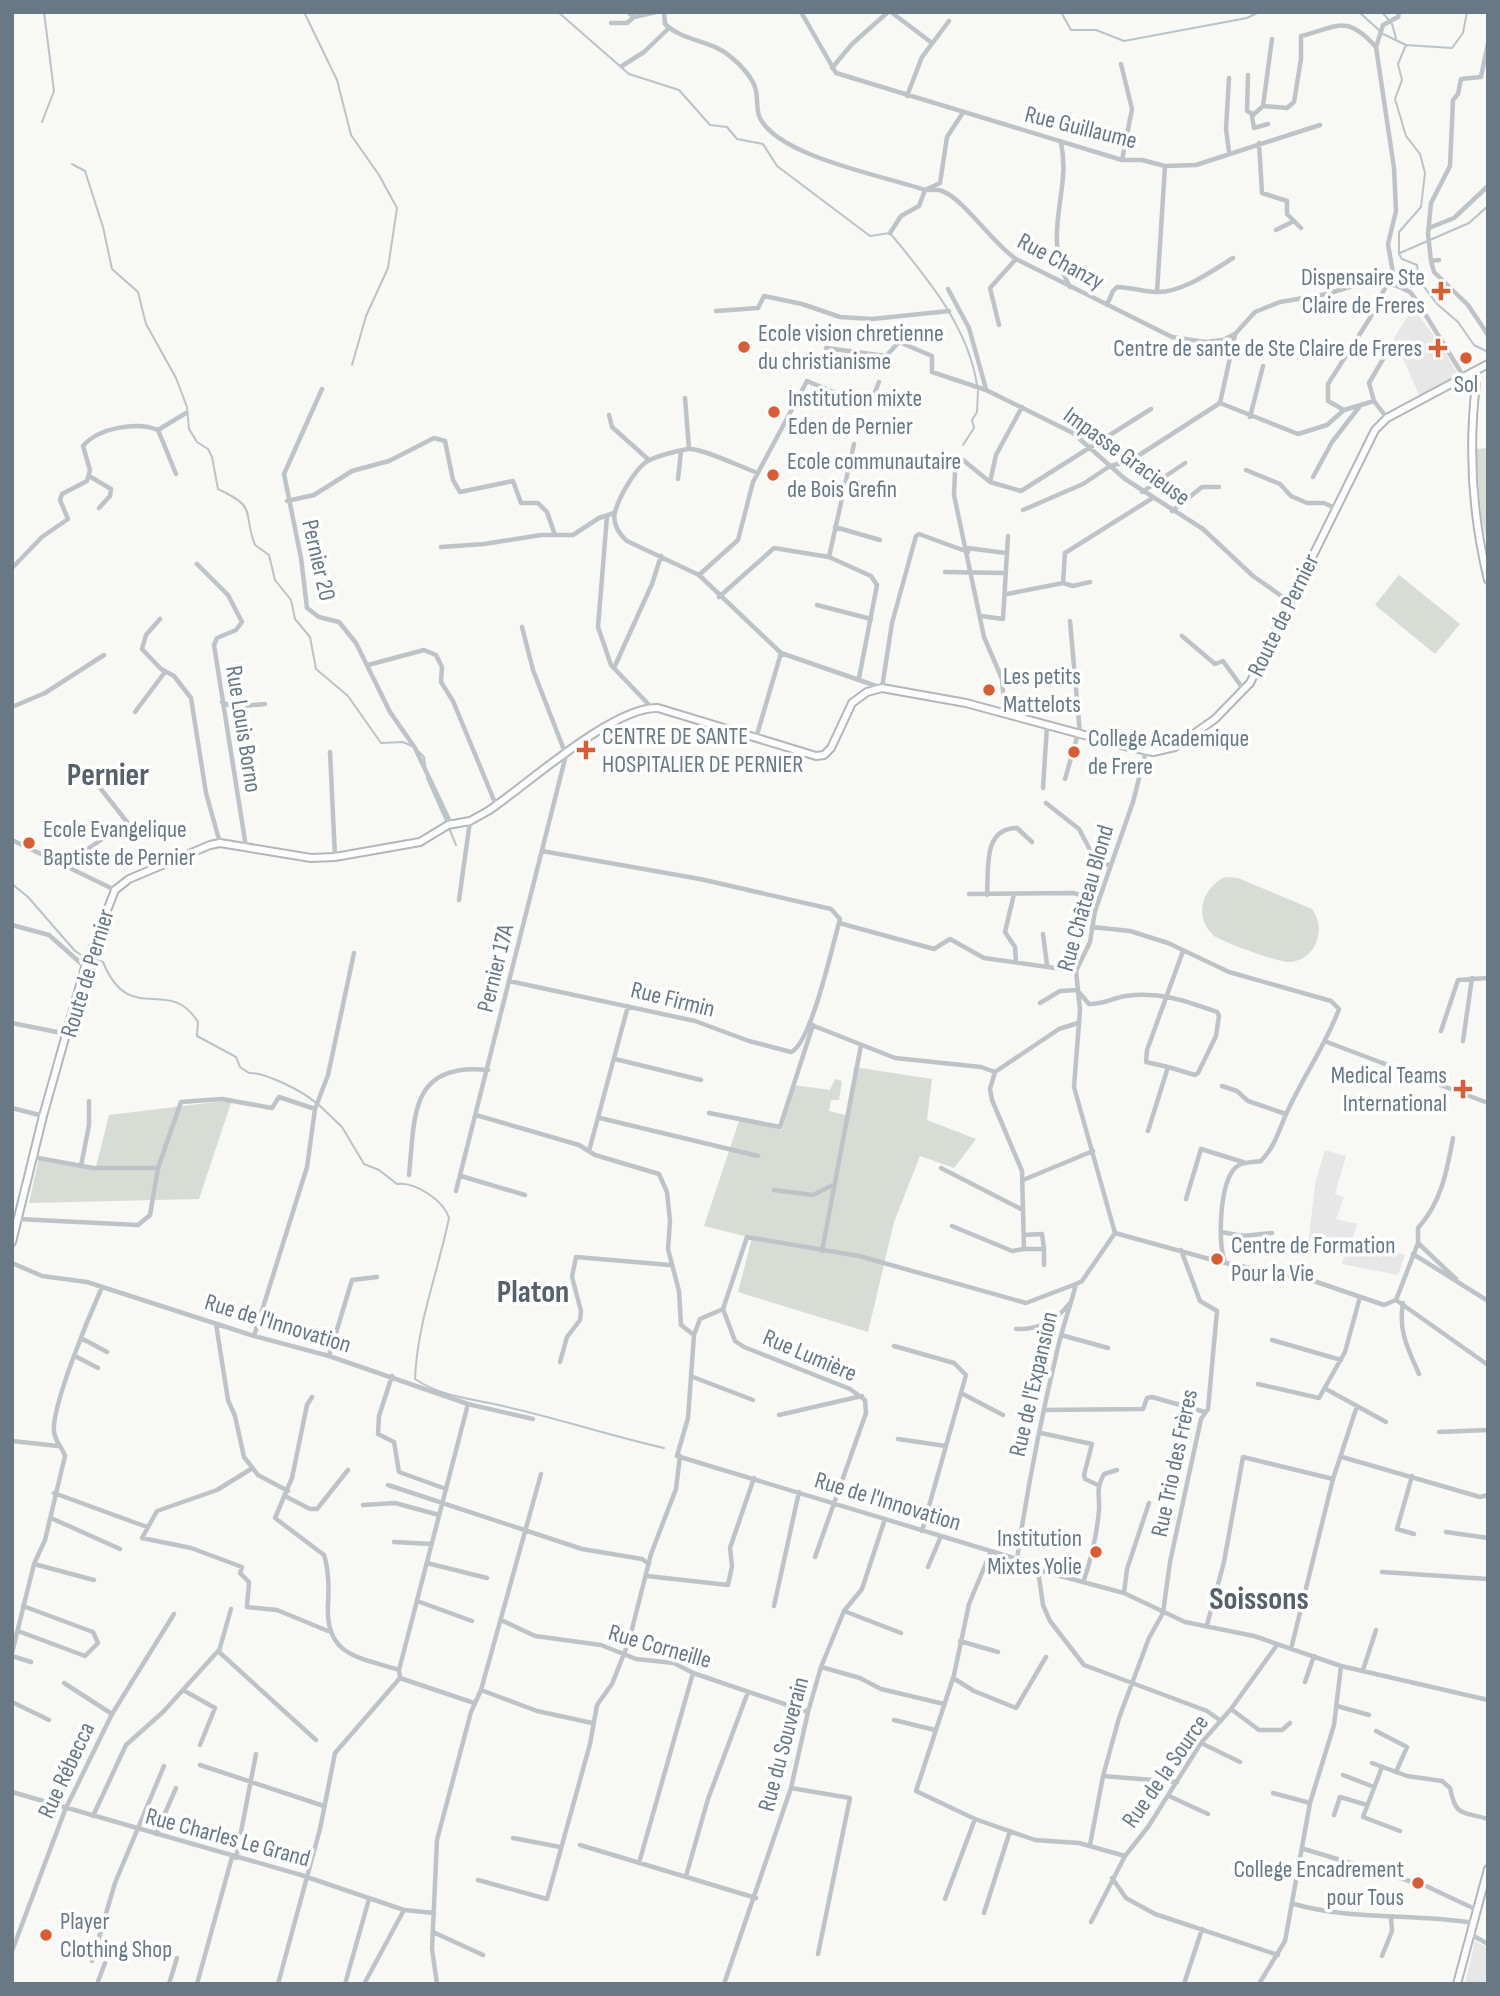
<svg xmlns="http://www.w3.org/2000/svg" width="1500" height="1996" font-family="'Sofia Sans Condensed',sans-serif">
<rect width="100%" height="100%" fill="#f8f8f5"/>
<path fill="#e6e7e6" d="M1413 308 1441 345 1460 378 1421 399 1394 338Z
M1325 1150 1346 1156 1335 1194 1344 1197 1336 1219 1357 1224 1352 1240 1405 1255 1398 1275 1342 1264 1345 1256 1308 1247 1315 1184Z
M1475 1941 1488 1948V1984H1465Z"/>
<path fill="#d7dcd5" d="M1488 448V545L1481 517 1476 449Z
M1399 575 1460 624 1435 654 1375 605Z
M1225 877 1238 878 1312 909C1320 921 1321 931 1315 945 1311 954 1300 962 1289 962 1280 963 1219 941 1213 935 1193 915 1203 887 1225 877Z
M854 1067 932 1079 927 1120 976 1139 954 1168 920 1156 894 1222 868 1332 738 1292 752 1238 704 1226 740 1118 782 1130 794 1085 830 1090 835 1079 842 1081 839 1100H831L829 1111 849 1116Z
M232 1100 199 1199 29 1203 39 1157 96 1167 109 1115Z"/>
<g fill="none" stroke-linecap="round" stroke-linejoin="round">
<path stroke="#b9c3c8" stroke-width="2" d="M304 12 337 80 351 135 379 175 397 208 388 268 366 316 352 365
M558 12 629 74 679 90 710 125 727 127 737 139 763 144 777 166 870 236 890 233C927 278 968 326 977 385
M1061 12 1071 30H1096L1124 41 1247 18 1259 12
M1302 12H1305
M1359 12 1379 30
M1382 12 1388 19
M1392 24 1396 38
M1383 34 1406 45 1452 48 1463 33 1467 12
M1406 45 1398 64 1402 80 1395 99 1406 136 1420 154 1425 173 1421 207 1399 232V254L1402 259 1417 265 1419 280 1437 304 1458 322 1474 345 1488 352
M42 122 54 91 44 12
M72 164 85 171 103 227 112 269 138 292 146 324 176 378 187 407 189 429 197 442 208 449 212 457 218 489C259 508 242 512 255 545L269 555 275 580 291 600 295 619 310 637 316 669 348 696 381 743 403 742 412 746
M1400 253 1469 223 1488 206
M963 445 974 428 972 420 977 412 978 391
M419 752 424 757 425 765
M427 778 447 823
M449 828 456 845
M12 884 28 897 75 951 85 957
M92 959 103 962C130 1028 168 974 198 1022L197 1036 236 1057 240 1067 249 1073C265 1072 302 1091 315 1102
M319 1105 342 1127 364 1164 379 1170 397 1184C415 1181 444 1201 449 1218 438 1272 417 1324 415 1379 443 1398 475 1399 507 1407 560 1419 611 1436 664 1448"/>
<defs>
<path id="secondary" d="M1472 372 1476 384C1468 451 1472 514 1488 580
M12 1242 43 1116 85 967 115 890 129 879 210 845 220 843 311 858 335 857 420 842 448 825 470 821 488 811C527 785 613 706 658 708L816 756 824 755 831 748 852 703 867 692 882 688 966 703 1125 746 1153 752 1175 747 1215 719 1250 683 1375 430 1387 418 1488 364
M1457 1984 1488 1869"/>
</defs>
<use href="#secondary" stroke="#b1b7bb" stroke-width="10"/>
<path stroke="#bec3c7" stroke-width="4.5" d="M628 12 634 17
M664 12 665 24C684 42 712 40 731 57 741 65 754 79 756 91 758 99 756 111 760 118 779 157 885 176 925 190 930 190 938 189 942 191 963 198 993 244 1016 259L1172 337 1205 342 1223 340 1235 334 1255 312 1280 302 1327 294 1353 286 1395 285 1410 292 1417 301 1464 377
M801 12 836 73 1122 160H1142L1165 166 1196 165 1320 125
M891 12 932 43
M611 23H627L634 17 656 12
M1488 43 1481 77 1461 79 1458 94 1453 100 1450 166 1431 203 1428 234 1431 261 1434 272 1468 305 1488 335
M1121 64 1132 109 1122 160
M622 66 644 52 669 28
M832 68 852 44 888 12
M1248 75 1247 111 1253 114
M907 96 922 57 949 21
M1263 106 1272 39
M1268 124 1254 128 1252 116 1263 106 1287 108 1294 102 1301 59V36C1337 27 1346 14 1375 46
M1061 143C1072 192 1040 235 1070 287
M1259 143 1262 193 1287 201V214L1301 228
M1229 152 1226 129 1229 78
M1429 228 1454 218 1488 186
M1276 230 1294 221
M890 233 901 216 919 206 925 190 940 183 947 137 962 114
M1431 261 1439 260
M1395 285 1388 244 1396 211 1394 168 1376 47 1383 25 1398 17 1399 12
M948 289 969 328 986 389
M1157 292 1165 166
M1107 305 1113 291 1117 287C1131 287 1143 292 1156 292 1182 293 1212 271 1233 258
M716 311 758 308 764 296 802 304 840 317 872 319 949 311
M999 325 990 288 1016 259
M1235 335 1220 403 1298 434 1327 425 1344 410 1374 401
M826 348 886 356 899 342 932 356V372L986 390 1073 433 1125 479 1203 529 1253 576 1290 602
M1386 354 1369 383 1374 401 1387 418
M322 389 284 474 301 558 307 608 319 617 339 622 356 643 390 712 415 748 451 824
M685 398 689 449
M1344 410 1328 401V384L1370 318 1387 284
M609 415 612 427 649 460
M1250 417 1263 366
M158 430 186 413
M1246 470 1280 484 1291 496 1307 503H1324L1335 508
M758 473C743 468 700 447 688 449 676 451 656 456 646 462 634 471 619 497 615 512 612 523 619 534 627 541L699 575 781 653 882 688 892 623 916 536 919 534 968 552
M89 476 111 489 110 496 99 508
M1313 477 1332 442 1360 406
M678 479 681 451
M990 482 996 455 1022 407
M1142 492 1185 463
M287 501 314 495 352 471 389 461 434 438 445 441 453 480 460 492 513 481 521 503H538L547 512 555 535
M1023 510 1083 484 1110 466 1130 461 1220 403
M1172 511 1202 487H1219
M607 516 598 627 611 665 652 708
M835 527 880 540
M441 547 484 544 541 535H573L599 518 614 513
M967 548 1006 553
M829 557 871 576 877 585 859 678
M197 564 228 595 242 622 236 630 217 638 214 645 246 847
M12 568 42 537 68 519 60 500 62 494 87 481 90 470 83 446C98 428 137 421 158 430L176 474
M945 572 1004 573
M699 575 738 540 753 482 807 381 869 407 879 382
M1063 583 1065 553 1151 499
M1007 594 1063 583 1073 586 1090 582
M719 597 774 548 829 557 854 444
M817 605 871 619
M981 616 1003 619 1008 536
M160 619 146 635 142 649 161 669 174 676 191 698 206 793 220 843
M1070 621 1080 734
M1182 636 1215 664 1223 661 1244 690
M368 665 424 650 436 655 442 667 441 682 453 701 496 805
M614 668 652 584 661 556
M222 702 233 707 265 704
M12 707 45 693 104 655
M135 712 165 672
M1005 714 1002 679 984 637 954 495 955 472 963 460 990 482 1021 491 1151 409
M756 738 781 653
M330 752 335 857
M1065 779 1078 734
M1043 788 1047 726
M1046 803 1079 829 1097 863 1110 865
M12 840 115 890
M68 868 79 855 127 822 93 779
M969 894 1073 893 1099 899
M1014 894 1005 932 1015 947 1016 962
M987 895C989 870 982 828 1017 828L1032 842
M459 900 470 821
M839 923 934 949 950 939 984 958 1076 971
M12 925 49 935 85 967
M1092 927 1130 931 1168 943 1229 972 1331 1001 1339 1009C1326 1044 1305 1074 1289 1108 1279 1128 1277 1144 1261 1161 1252 1163 1242 1161 1235 1168 1219 1185 1218 1242 1225 1263
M1043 934 1047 965
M509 981 695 1021 749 1041 791 1052C811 1044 832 947 839 923L840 919 831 909 700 879 542 851
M1040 1003 1060 991 1077 990 1089 1004C1105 1004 1112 998 1126 996 1159 991 1186 1001 1217 1012L1219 1016 1216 1036 1198 1073 1195 1075 1168 1067
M12 1023 67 1034
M809 1024 895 1058 981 1067 995 1072 1059 1029 1078 1023
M1441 1031 1458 980 1488 978
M1463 1041 1472 978
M1327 1042 1488 1103
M615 1059 701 1080
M995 1072 990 1089 992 1100 1022 1171 1024 1249H1044V1265
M1222 1086 1237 1091 1248 1101 1286 1114
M12 1108 43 1116
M709 1113 780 1127 813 1025
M476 1115 579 1145 595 1155 659 1174 667 1192 670 1221 668 1249 679 1291 681 1325 694 1335 688 1418 677 1456 1017 1559 1038 1570 1124 1593 1185 1622 1254 1636 1341 1666 1488 1700
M600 1118 758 1156
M1148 1131 1168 1067 1146 1062 1147 1050 1183 951
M589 1151 628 1006
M33 1157 93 1168H158
M81 1166 89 1125V1101
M941 1168 1023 1210
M409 1175C415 1117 409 1062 488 1070
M461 1176 525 1195
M1023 1180 1093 1151
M774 1190 813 1195 833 1185
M456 1191 566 755 533 670 522 627
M1186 1199 1201 1149 1243 1162
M18 1219 138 1225 150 1215 158 1168 181 1102 222 1099 272 1108 279 1097 315 1109
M952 1226 1012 1251 1024 1249
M1221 1232 1243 1236 1272 1233
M1115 1233 1074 1087 1080 1010 1076 971 1090 942 1095 911 1133 802 1146 751
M1115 1233 1220 1262 1308 1279 1384 1305 1396 1300
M1024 1235 1042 1234 1044 1249
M1418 1243 1456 1279
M822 1251 861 1045
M1413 1254 1488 1301
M12 1263 42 1276 87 1282 254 1336 329 1356 468 1404 533 1419
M1396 1300 1418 1243V1228C1441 1203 1447 1171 1453 1138
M1396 1300 1488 1365
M1403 1303C1398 1331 1408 1349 1419 1374
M723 1309 747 1237 859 1256 1026 1303 1076 1284
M216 1324 228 1400 235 1416 244 1457 258 1475 288 1491
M1016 1329C1037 1330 1056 1321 1069 1304
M694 1335 700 1319 723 1309 735 1341 744 1347 850 1389 865 1400 866 1413 815 1557
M1061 1335 1108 1348
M254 1336 307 1167 315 1109 328 1075 354 953
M81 1338 107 1352
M1272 1340 1341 1360
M894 1346 954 1363 966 1375 922 1531
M75 1356 98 1368
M329 1356 352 1280 377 1277
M560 1362 567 1337 580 1320 581 1311 572 1277 576 1257 670 1265
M392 1376 379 1416 378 1434 394 1442 399 1472 446 1489
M693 1377 753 1400
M1258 1384 1319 1398 1345 1352 1360 1297
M1326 1389 1386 1422
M961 1393 1003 1415
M312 1397 307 1405 292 1478 275 1518 324 1555C329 1570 329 1588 328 1604 325 1656 358 1657 399 1670
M468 1404 399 1670 400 1678 474 1703
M1044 1410 1143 1409 1147 1398 1152 1397 1205 1412
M779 1415 862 1396
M1439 1432 1488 1430
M1041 1433 1092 1444 1084 1475 1085 1479 1098 1485
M898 1439 946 1446
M12 1441 58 1446
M1342 1457 1480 1497 1488 1495
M251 1469 217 1490 157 1511 142 1538 191 1548 242 1567 240 1573 249 1582 247 1607 277 1610 328 1631
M1412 1476 1397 1529 1414 1534
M388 1485 582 1549 642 1559 649 1564
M54 1493 147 1527
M285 1496 310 1509H317L348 1470
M363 1505 395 1503 439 1515
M51 1518 120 1549
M1446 1532 1488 1538
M394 1542 432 1544
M991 1551 969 1604 954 1675 916 1791 975 1819 1035 1840 1079 1843 1125 1856
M1017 1559C1027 1491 1040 1423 1056 1356 1061 1331 1070 1308 1076 1284L1082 1281 1115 1233
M427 1563 487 1578
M34 1564 94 1580
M928 1567 941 1536
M1038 1570 1043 1605 1050 1621 1084 1665 1207 1711 1221 1721
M1382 1572 1488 1579
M647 1576 728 1585 732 1566 730 1548 754 1478
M1084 1580C1091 1559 1097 1533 1099 1510 1100 1494 1095 1491 1104 1474L1117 1470
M1124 1593 1127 1569 1149 1503
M417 1601 472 1621
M774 1606 799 1492
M844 1611 901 1633
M501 1620 535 1636 601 1645 636 1659 674 1663 693 1673 808 1712
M1207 1625 1224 1562 1243 1457 1333 1479
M18 1631 85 1656 98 1643 93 1632 23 1606
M960 1641 998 1652
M1291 1649 1333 1479 1357 1406
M219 1651 231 1609
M12 1653 34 1564 45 1540 65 1456C62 1447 56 1443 54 1432 51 1407 90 1314 102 1287
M12 1656 31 1662
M821 1667 860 1678 881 1689 944 1704
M1363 1670 1376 1630
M953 1678 974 1691 1016 1708 1046 1657
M1305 1682 1314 1656
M64 1683 112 1714
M183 1690 215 1708 200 1745
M481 1690 537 1711 592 1723
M12 1702 49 1720
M1337 1706 1369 1715
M1231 1709 1259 1730H1282L1290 1723
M894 1720 935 1730
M1376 1731 1407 1747 1396 1772
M1201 1743 1240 1762
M1372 1763 1407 1776 1442 1781 1450 1788C1456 1817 1461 1811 1488 1819
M200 1765 324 1806
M1382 1767 1363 1817 1400 1831
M1343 1775 1374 1787
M1103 1776 1177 1782
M791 1788 850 1798 818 1954
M12 1792 301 1875 404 1910 434 1913
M1273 1793 1310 1803
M1169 1796 1208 1814
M1334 1815 1340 1797 1367 1805
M93 1816 126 1745 163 1712 218 1651 316 1740
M156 1834 176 1788
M513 1838 560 1847
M580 1845 756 1898
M1090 1845 1103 1776 1119 1718 1149 1638 1163 1613 1170 1562 1201 1419 1208 1409 1217 1311 1200 1301 1181 1250
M1304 1849 1426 1886 1477 1910
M236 1858 256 1754
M639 1863 693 1673
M686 1876 708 1799 748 1692
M1112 1878 1126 1898 1155 1914 1278 1955
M478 1880 547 1899 590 1744 597 1705 612 1684 629 1641 651 1554 676 1489 680 1456
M945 1899 975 1819
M1294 1904C1354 1921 1413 1913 1474 1923
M984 1913 1010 1831
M1091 1922 1125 1856 1148 1827 1201 1743 1231 1709 1277 1645
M433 1932 483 1955
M1472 1935 1488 1944
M12 1951 65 1810 112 1714 174 1614
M1382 1956 1392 1931 1391 1917
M92 1961 115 1883 164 1766
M97 1984 105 1963
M169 1984 177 1958
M197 1984 232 1857
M278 1984 320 1829 335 1753 400 1678
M345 1984 369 1899
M364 1984 404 1910
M437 1984 432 1949 437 1840 471 1712 481 1690 541 1474
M724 1984 791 1788 808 1712 821 1667 844 1611 862 1589 885 1519
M1184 1984 1202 1929
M1259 1984 1285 1941 1310 1803 1334 1725 1341 1666"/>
<use href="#secondary" stroke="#fff" stroke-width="6"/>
</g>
<g fill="#da5c33" stroke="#fff" stroke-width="2.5">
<path d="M1437.5 280.5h7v7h7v7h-7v7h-7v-7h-7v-7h7z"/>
<circle cx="744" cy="347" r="7"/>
<path d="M1434.5 337.5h7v7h7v7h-7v7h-7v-7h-7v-7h7z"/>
<circle cx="1466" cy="358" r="7"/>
<circle cx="774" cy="412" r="7"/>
<circle cx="773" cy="475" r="7"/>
<circle cx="989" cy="690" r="7"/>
<path d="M582.5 739.5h7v7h7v7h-7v7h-7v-7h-7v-7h7z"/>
<circle cx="1074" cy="752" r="7"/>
<circle cx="29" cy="843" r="7"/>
<path d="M1459.5 1078.5h7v7h7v7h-7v7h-7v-7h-7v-7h7z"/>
<circle cx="1217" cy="1259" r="7"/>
<circle cx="1096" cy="1552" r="7"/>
<circle cx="1418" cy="1883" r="7"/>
<circle cx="46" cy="1935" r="7"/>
</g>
<g text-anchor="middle" stroke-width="7" stroke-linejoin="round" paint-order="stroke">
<g font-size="24" fill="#687885" stroke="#fff">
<text transform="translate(1081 127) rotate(14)" y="8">Rue Guillaume</text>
<text transform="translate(1061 261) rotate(28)" y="8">Rue Chanzy</text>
<text transform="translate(1127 456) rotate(36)" y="8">Impasse Gracieuse</text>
<text transform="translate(319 560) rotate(77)" y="8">Pernier 20</text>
<text transform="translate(1283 615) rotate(-64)" y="8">Route de Pernier</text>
<text transform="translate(244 729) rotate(81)" y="8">Rue Louis Borno</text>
<text transform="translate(1085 898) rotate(-74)" y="8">Rue Château Blond</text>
<text transform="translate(495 968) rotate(-76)" y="8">Pernier 17A</text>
<text transform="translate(87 973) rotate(-73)" y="8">Route de Pernier</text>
<text transform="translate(673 999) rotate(14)" y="8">Rue Firmin</text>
<text transform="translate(278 1323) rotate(17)" y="8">Rue de l'Innovation</text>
<text transform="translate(810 1355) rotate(23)" y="8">Rue Lumière</text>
<text transform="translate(1033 1384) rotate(-77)" y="8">Rue de l'Expansion</text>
<text transform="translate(1174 1463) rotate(-78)" y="8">Rue Trio des Frères</text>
<text transform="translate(888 1501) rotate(17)" y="8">Rue de l'Innovation</text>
<text transform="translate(660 1646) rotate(16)" y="8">Rue Corneille</text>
<text transform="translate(783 1744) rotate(-75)" y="8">Rue du Souverain</text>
<text transform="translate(66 1770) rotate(-65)" y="8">Rue Rébecca</text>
<text transform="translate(1165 1771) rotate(-55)" y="8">Rue de la Source</text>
<text transform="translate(228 1837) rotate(15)" y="8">Rue Charles Le Grand</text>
</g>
<g font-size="24" fill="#687885" stroke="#fff" text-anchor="start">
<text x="1425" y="285" text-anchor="end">Dispensaire Ste<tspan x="1425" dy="28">Claire de Freres</tspan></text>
<text x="758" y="341">Ecole vision chretienne<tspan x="758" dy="28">du christianisme</tspan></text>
<text x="1422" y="356" text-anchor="end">Centre de sante de Ste Claire de Freres</text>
<text x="1466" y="392" text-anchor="middle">Sol</text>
<text x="788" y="406">Institution mixte<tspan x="788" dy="28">Eden de Pernier</tspan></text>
<text x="787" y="469">Ecole communautaire<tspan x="787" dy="28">de Bois Grefin</tspan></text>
<text x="1003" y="684">Les petits<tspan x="1003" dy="28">Mattelots</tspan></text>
<text x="602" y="744">CENTRE DE SANTE<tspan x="602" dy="28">HOSPITALIER DE PERNIER</tspan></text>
<text x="1088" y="746">College Academique<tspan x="1088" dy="28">de Frere</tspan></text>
<text x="43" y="837">Ecole Evangelique<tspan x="43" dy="28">Baptiste de Pernier</tspan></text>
<text x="1447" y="1083" text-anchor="end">Medical Teams<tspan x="1447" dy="28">International</tspan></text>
<text x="1231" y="1253">Centre de Formation<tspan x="1231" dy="28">Pour la Vie</tspan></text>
<text x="1082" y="1546" text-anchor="end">Institution<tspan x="1082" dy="28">Mixtes Yolie</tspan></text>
<text x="1404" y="1877" text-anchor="end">College Encadrement<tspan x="1404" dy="28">pour Tous</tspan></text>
<text x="60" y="1929">Player<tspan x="60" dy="28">Clothing Shop</tspan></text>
</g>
<g font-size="32" font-weight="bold" fill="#56616a" stroke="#fff">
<text x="108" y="785">Pernier</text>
<text x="533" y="1302">Platon</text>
<text x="1259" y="1609">Soissons</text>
</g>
</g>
<rect width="1500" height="1996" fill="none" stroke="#687885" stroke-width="28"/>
</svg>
